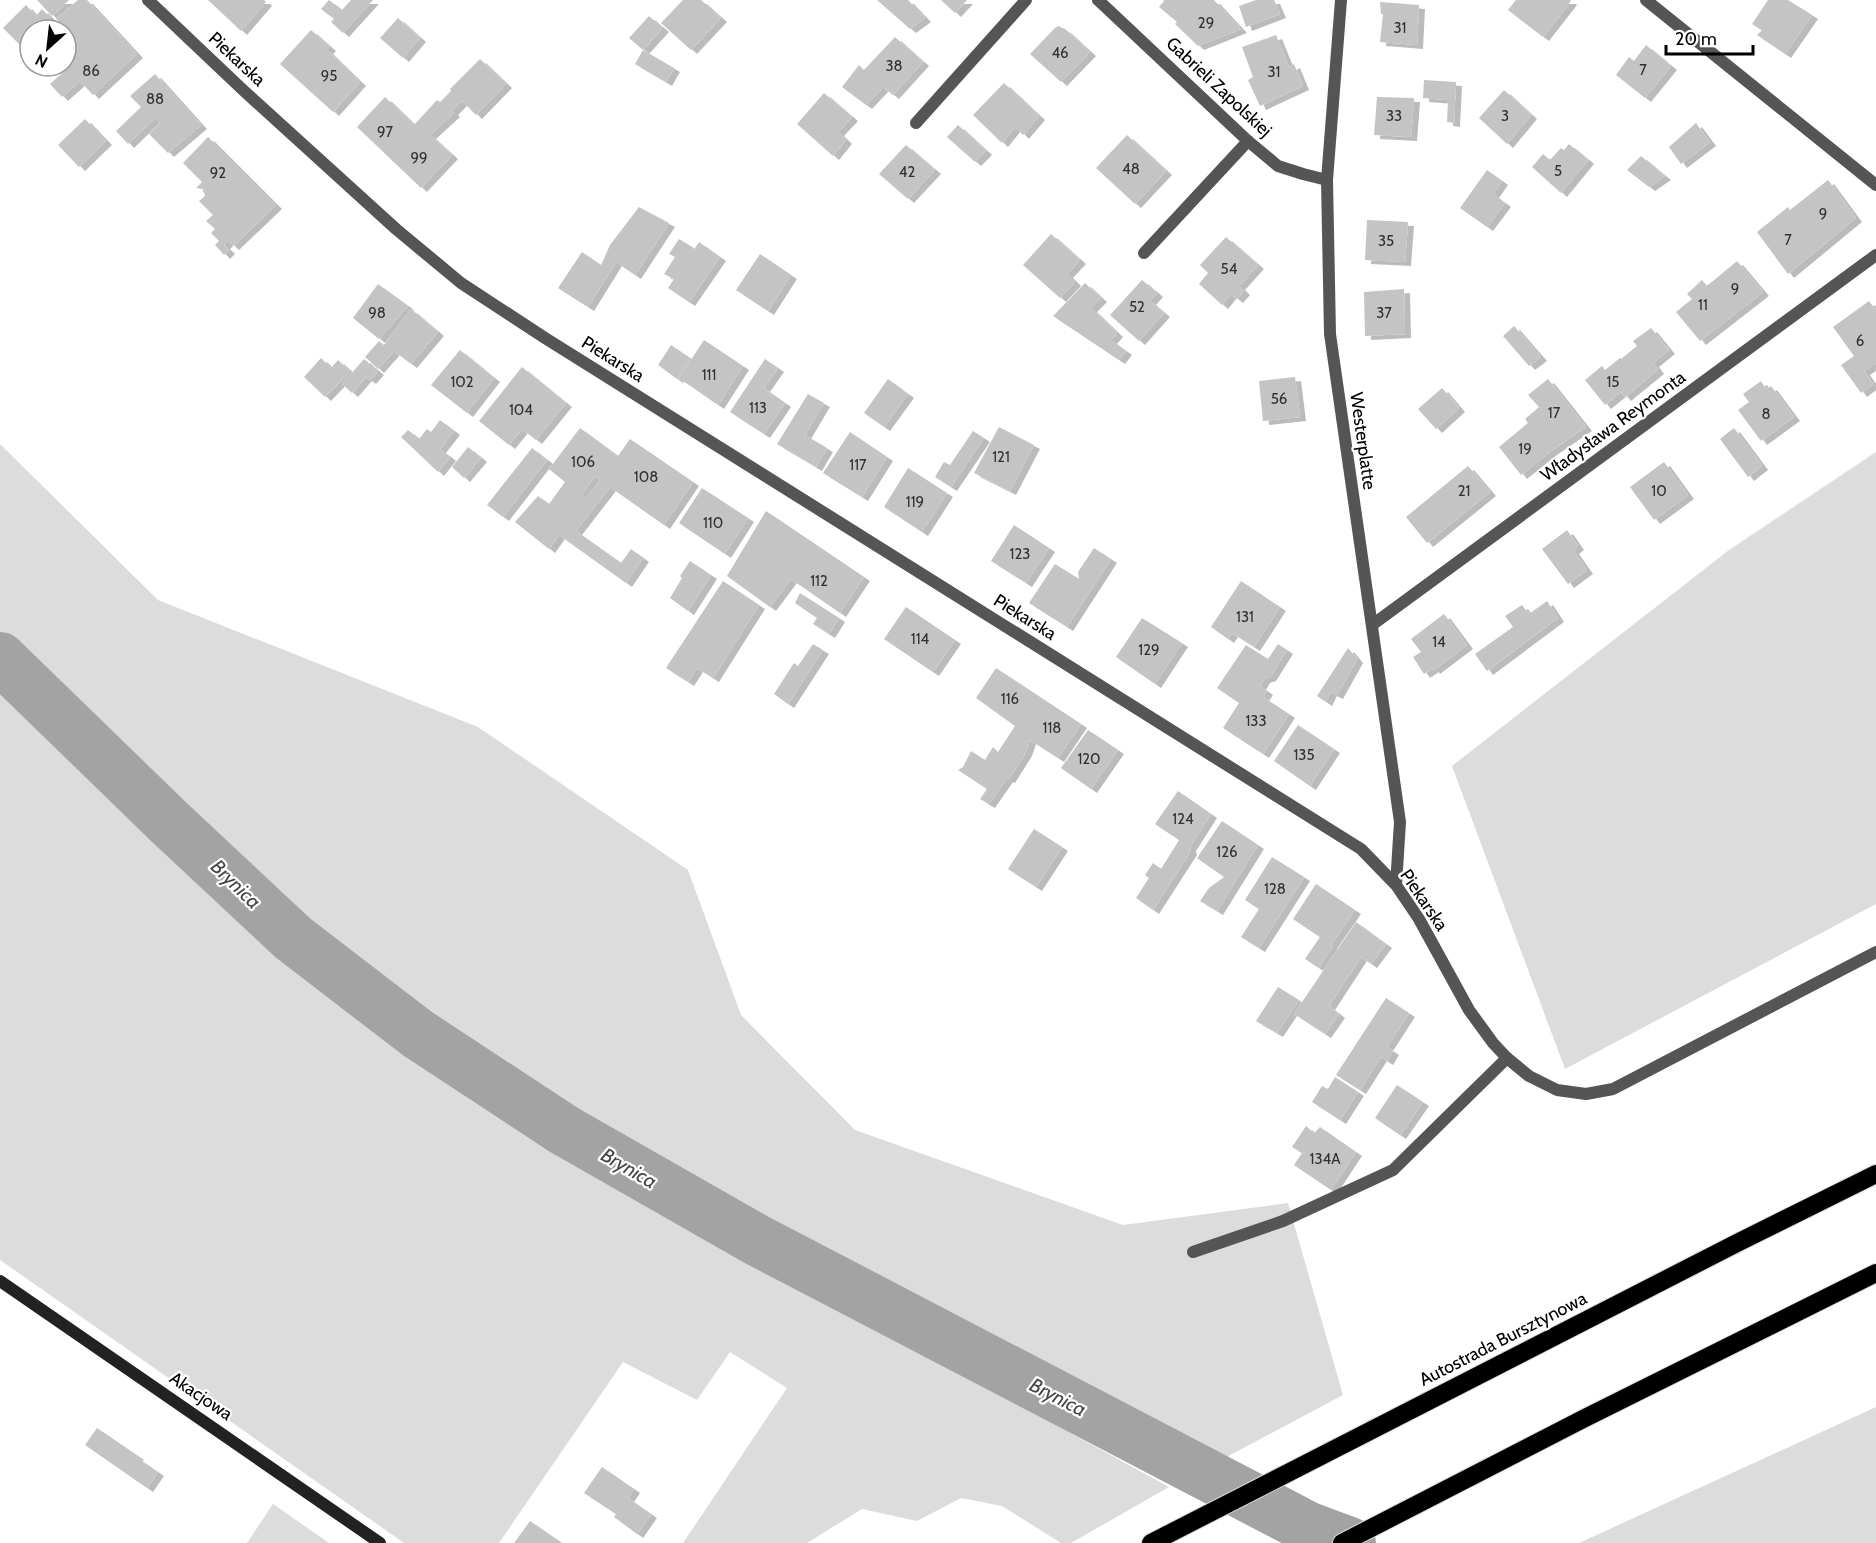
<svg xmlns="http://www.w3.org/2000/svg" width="1876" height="1543" font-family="Cabin,sans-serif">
<defs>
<filter id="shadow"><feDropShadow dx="6" dy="4" stdDeviation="0" flood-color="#0004"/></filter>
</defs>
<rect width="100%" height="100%" fill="#fff"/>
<path fill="#dcdcdc" d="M0 444 158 600 478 727 688 870 741 1015 855 1130 1123 1225 1288 1203 1343 1395 1208 1467 554 1109 362 976 59 703 0 645Z
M1876 452V904L1565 1069 1452 766 1729 550Z
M0 675 130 801 284 942 430 1058 566 1149 875 1326 1169 1487 1071 1543H1061L1002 1506 961 1498 917 1521 862 1509 807 1543H683L787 1388 730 1352 697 1400 623 1362 499 1543H404L0 1260Z
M1876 1407V1543H1579Z
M273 1504 329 1543H247Z"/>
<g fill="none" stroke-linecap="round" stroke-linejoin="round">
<path stroke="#a3a3a3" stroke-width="52" d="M0 658 171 824 293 938 418 1034 564 1130 755 1239 1307 1527 1350 1543"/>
</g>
<path fill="#c4c4c4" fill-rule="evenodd" filter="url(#shadow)" d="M37 0H69L52 16Z
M78 0H87L137 54 93 95 80 81 62 97 50 84 68 68 66 66V34L69 31 56 19Z
M208 0H264L266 2 241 31Z
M329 0 342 10 351 0H373L343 33 331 22 334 19 321 9Z
M683 0H701L721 18 691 50 661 23Z
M877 0H908L925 18 910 29Z
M941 0H967L955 13Z
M1163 0H1214L1241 29 1198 46 1175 24 1177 22 1159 7 1164 1Z
M1256 0H1274L1280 14 1246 27 1239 6Z
M1516 0H1570L1571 1 1543 37 1508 10Z
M1768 0H1788L1812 15 1785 54 1757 35 1762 30 1752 24Z
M1380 2 1419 5 1417 45 1380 42 1383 14H1381Z
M26 5 36 16 42 9 51 18 38 30H30V38L21 46 3 28Z
M649 16 663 28 643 50 629 38Z
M398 18 420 38 403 58 380 38Z
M1058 26 1065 29 1090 52 1061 82 1030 54 1054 29Z
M311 30 330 47 327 50 360 82 333 112 280 64Z
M1276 35 1289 67 1294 64 1303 86 1260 106 1248 80 1253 77 1242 47Z
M895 37 923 62 893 95 883 87 866 105 842 87 859 65 864 70Z
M1646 45 1671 66 1645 98 1616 75 1629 57 1634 61Z
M643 50 674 68 666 82 635 64Z
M480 59 506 84 476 115 462 101 452 111 454 113 430 135 452 155 421 188 357 127 385 97 414 125 437 100 440 102 451 91 450 89Z
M155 74 201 125 168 153 149 134 160 123 155 118 128 144 116 131 141 107 130 96Z
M1424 80 1456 82 1454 123 1447 122 1448 100 1423 98Z
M1004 83 1039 116 1023 135 1015 127 1002 143 973 115Z
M1504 90 1531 115 1507 144 1479 118Z
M824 93 852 117 838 132 846 140 833 156 797 124Z
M1377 97 1414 98 1411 137 1374 135Z
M85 119 106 141 79 167 58 145Z
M1696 123 1710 142 1681 164 1669 147Z
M958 125 986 151 975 162 947 137Z
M1127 135 1166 171 1135 204 1096 168Z
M208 137 276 205 233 246 228 241 224 245 229 250 224 255 215 245 219 241 211 233 215 229 206 221 213 215 199 201 205 196 203 189 196 188 202 182 183 163Z
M1569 144 1588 160 1561 193 1532 167 1543 154 1550 160 1561 148 1564 150Z
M906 145 935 170 908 199 879 174Z
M1641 156 1665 176 1649 187 1627 170Z
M1487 170 1502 181 1493 194 1505 203 1487 227 1460 208Z
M1828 180 1856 218 1788 274 1757 232 1788 207 1790 210Z
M639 207 669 223 635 275 616 262 588 307 558 288 582 252 601 265 610 245Z
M1367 220 1408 222 1405 262 1365 260Z
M1051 234 1080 260 1067 274 1075 282 1060 298 1023 265Z
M1226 237 1258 265 1239 286 1244 291 1237 299 1231 294 1222 305 1199 284 1208 273 1200 265Z
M679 239 694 248 691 254 699 242 720 257 689 302 668 288 674 279 664 274 675 257 669 254Z
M760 254 791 275 768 311 736 290Z
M1737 261 1763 292 1700 341 1676 312 1692 299 1687 294 1702 280 1707 286Z
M1142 280 1157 293 1150 301 1164 313 1139 341 1110 315Z
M1085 283 1101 298 1091 308 1117 333 1111 340 1126 351 1119 360 1053 316Z
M378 284 408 306 379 339 353 318Z
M1404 289 1405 334 1365 336 1364 292Z
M1869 301 1876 310V363L1864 371 1873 384 1861 393 1841 365 1854 356 1833 327Z
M411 309 438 332 411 364 394 351 378 369 365 357 379 341 384 345Z
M1514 326 1541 357 1529 366 1503 336Z
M1651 328 1669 350 1653 363 1658 370 1625 397 1621 392 1605 405 1585 380 1602 366 1605 370 1620 358 1621 359 1637 346 1633 341Z
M704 340 743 366 718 405 679 378Z
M671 345 690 358 677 379 658 365Z
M460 350 494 378 467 413 431 385Z
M321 358 331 368 338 360 350 371 325 397 304 377Z
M364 359 378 371 370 380 366 377 352 393 342 384Z
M765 359 778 368 764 388 785 403 764 434 730 412Z
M522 367 566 403 536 440 522 429 509 445 479 421Z
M1295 377 1300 417 1263 421 1259 381Z
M888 379 908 394 884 427 864 413Z
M1548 379 1586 427 1551 451 1521 475 1499 447 1528 423 1525 419 1539 407 1528 395Z
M1761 381 1766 389 1771 386 1794 417 1761 441 1738 410 1749 402 1743 394Z
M1442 388 1459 408 1436 429 1418 409Z
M808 394 824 403 805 435 827 448 816 467 777 444Z
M440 420 454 431 440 449 450 457 438 472 401 437 408 430 419 439 427 429 431 432Z
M999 427 1034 445 1010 491 974 473Z
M580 428 618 456 630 439 693 482 664 525 610 487 576 531 621 563 631 549 643 558 626 583 559 535 549 549 515 522 538 496 549 504 565 482 549 469ZM595 476 600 480 586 498 582 494Z
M1734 428 1762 466 1748 477 1720 439Z
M973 431 984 438 951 487 935 477 944 462 950 465Z
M850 432 887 457 862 497 823 473Z
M468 447 481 458 464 478 452 467Z
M532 448 547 460 503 517 487 505Z
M1664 462 1688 495 1654 520 1630 487Z
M1468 466 1490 492 1427 543 1406 517Z
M908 468 947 493 922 532 884 507Z
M702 488 748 518 725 554 679 523Z
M766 511 864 577 840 613 791 579 770 607 727 576Z
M1014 525 1049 548 1026 583 991 561Z
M1567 530 1578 546 1573 550 1587 570 1568 584 1542 549Z
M1094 548 1111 559 1067 627 1029 603 1055 564 1079 579 1078 572Z
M690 561 711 575 688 611 670 598 682 578 680 576Z
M723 581 759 605 713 678 697 668 688 682 666 668Z
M1241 581 1280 607 1254 647 1232 633 1228 639 1211 627Z
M800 593 839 618 829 634 813 624 817 618 795 603Z
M1547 601 1558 618 1487 671 1475 654 1513 627 1505 616 1522 605 1529 614Z
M906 607 955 640 933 672 884 639Z
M1444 614 1467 645 1434 670 1433 668 1424 674 1413 657 1421 652 1411 639Z
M1142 618 1182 643 1155 684 1116 657Z
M813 644 823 650 788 704 774 694 794 663 798 666Z
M1278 644 1287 650 1270 677 1264 679 1260 686 1267 691 1263 697 1289 714 1263 754 1223 728 1239 703 1217 688 1246 645 1268 659Z
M1348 648 1357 659 1337 695 1331 692 1326 702 1317 696Z
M996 668 1081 724 1058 758 1030 740 1026 752 1009 779 1007 778 989 804 980 799 987 789 958 770 963 767 971 751 985 760 993 747 998 752 1015 726 976 698Z
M1298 725 1334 749 1310 786 1274 761Z
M1088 730 1118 750 1091 789 1061 768Z
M1178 791 1211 814 1190 847 1191 851 1153 910 1136 898 1149 878 1145 875 1153 863 1161 869 1179 840 1155 824Z
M1222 821 1258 845 1217 911 1200 901 1209 888 1224 877 1197 858Z
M1034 829 1062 847 1036 887 1008 869Z
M1272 857 1304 877 1259 948 1241 937 1259 909 1245 900Z
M1316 884 1355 910 1331 945 1333 946 1319 968 1305 959 1320 937 1293 919Z
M1356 922 1386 944 1371 964 1361 957 1329 1006 1339 1014 1325 1034 1294 1014Z
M1278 987 1299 1000 1277 1033 1256 1021Z
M1386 998 1409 1013 1387 1047 1393 1051 1387 1061 1381 1057 1360 1090 1336 1075Z
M1335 1077 1358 1092 1340 1120 1312 1102 1322 1086 1328 1089Z
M1397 1085 1423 1102 1400 1135 1375 1118Z
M1306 1126 1314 1133 1320 1127 1356 1152 1331 1190 1294 1165 1302 1153 1292 1147Z
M97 1428 138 1456 136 1457 158 1472 147 1488 85 1445Z
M602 1467 634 1489 628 1498 651 1514 637 1534 614 1517 616 1514 584 1493Z
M530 1521 562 1543H514Z"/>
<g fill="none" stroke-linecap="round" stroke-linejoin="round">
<defs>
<path id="highway" d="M1151 1543 1737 1243 1876 1174
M1342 1543 1585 1418 1876 1273"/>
</defs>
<use href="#highway" stroke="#dbdbdb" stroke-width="20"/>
<path stroke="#555" stroke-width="12" d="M916 123 1026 0
M1144 253 1248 141
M1193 1252 1283 1221 1393 1170 1507 1058"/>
<path stroke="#555" stroke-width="12" d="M148 0 243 90 396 229 461 283 545 338 1361 849 1396 885 1419 919 1469 1010 1493 1043 1507 1058 1529 1076 1557 1090 1586 1094 1613 1089 1876 952
M1098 0 1248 141 1278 166 1303 174 1327 180
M1341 0 1327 180 1330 334 1400 822 1396 885
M1646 0 1876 185
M1372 625 1876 255"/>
<path stroke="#222" stroke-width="12" d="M0 1281 380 1543"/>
<use href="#highway" stroke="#000" stroke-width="18"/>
</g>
<g text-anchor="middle" stroke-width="4.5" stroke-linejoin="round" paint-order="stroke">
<g font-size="15" fill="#313131">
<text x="1206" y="28">29</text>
<text x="1400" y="33">31</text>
<text x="1060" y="58">46</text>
<text x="894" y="71">38</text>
<text x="1643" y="75">7</text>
<text x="91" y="76">86</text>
<text x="1274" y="77">31</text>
<text x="329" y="81">95</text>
<text x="155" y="104">88</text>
<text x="1394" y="121">33</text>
<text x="1505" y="121">3</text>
<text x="385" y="137">97</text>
<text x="419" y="163">99</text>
<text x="1131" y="174">48</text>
<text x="1558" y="176">5</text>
<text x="907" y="177">42</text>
<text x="218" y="178">92</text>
<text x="1823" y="219">9</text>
<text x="1788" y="245">7</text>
<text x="1386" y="246">35</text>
<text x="1229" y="274">54</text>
<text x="1735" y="294">9</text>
<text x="1703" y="310">11</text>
<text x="1137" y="312">52</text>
<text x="377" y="318">98</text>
<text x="1384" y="318">37</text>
<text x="1860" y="346">6</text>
<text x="709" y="380">111</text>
<text x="462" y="387">102</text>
<text x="1613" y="387">15</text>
<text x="1279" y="404">56</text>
<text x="758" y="413">113</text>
<text x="521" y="415">104</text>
<text x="1554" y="418">17</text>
<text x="1766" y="419">8</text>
<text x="1525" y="454">19</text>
<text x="1001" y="462">121</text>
<text x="583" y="467">106</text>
<text x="858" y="470">117</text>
<text x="646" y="482">108</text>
<text x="1464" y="496">21</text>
<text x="1659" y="496">10</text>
<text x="915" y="507">119</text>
<text x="713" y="528">110</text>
<text x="1020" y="559">123</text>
<text x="819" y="586">112</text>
<text x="1245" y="622">131</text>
<text x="920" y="644">114</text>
<text x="1439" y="647">14</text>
<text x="1149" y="655">129</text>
<text x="1010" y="704">116</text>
<text x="1256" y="726">133</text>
<text x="1052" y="733">118</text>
<text x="1304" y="760">135</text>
<text x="1089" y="764">120</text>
<text x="1183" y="824">124</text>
<text x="1227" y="857">126</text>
<text x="1275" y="894">128</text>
<text x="1325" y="1164">134A</text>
</g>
<g font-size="18" fill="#000" stroke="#fff">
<text transform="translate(237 59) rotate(43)" y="6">Piekarska</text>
<text transform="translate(1219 87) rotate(43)" y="6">Gabrieli Zapolskiej</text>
<text transform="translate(613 359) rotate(32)" y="6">Piekarska</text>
<text transform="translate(1613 426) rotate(-36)" y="6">Władysława Reymonta</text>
<text transform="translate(1363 441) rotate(82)" y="6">Westerplatte</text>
<text transform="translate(1025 617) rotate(32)" y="6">Piekarska</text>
<text transform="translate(1424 900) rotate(56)" y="6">Piekarska</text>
<text transform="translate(1503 1339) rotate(-27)" y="6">Autostrada Bursztynowa</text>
<text transform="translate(201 1396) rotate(34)" y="6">Akacjowa</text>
</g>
<g font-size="20" font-style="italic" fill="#444" stroke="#fff">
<text transform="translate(236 884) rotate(44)" y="7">Brynica</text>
<text transform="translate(629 1168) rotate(30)" y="7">Brynica</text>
<text transform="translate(1058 1397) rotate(27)" y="7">Brynica</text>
</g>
</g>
<g transform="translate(48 48) rotate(207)"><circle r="28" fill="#ffffff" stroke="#999999" stroke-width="1.5"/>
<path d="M0-4.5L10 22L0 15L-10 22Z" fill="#000000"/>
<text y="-9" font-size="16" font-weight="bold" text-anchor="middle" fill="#000000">N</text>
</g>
<path d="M1666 45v9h87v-9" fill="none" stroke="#000000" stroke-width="3"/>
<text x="1675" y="45" font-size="18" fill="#000000" stroke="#ffffff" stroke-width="4.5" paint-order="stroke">20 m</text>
</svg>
